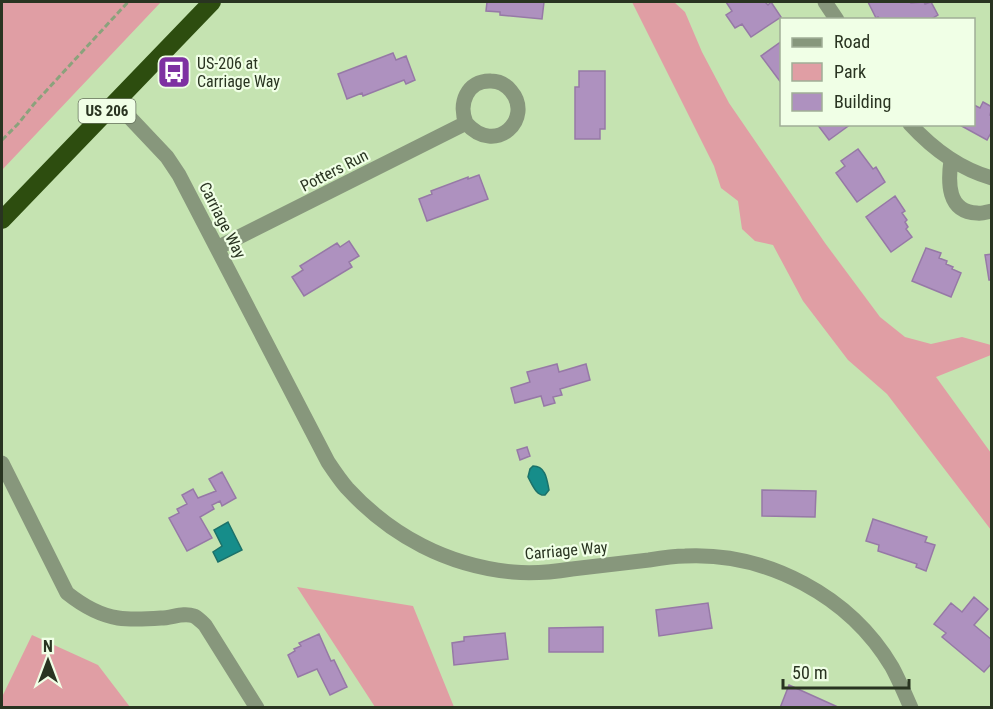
<svg xmlns="http://www.w3.org/2000/svg" width="993" height="709" font-family="'Roboto Condensed',sans-serif">
<rect width="100%" height="100%" fill="#c5e3b1"/>
<path fill="#e09ea4" d="M2 2H161L2 170Z
M632 2H674L685 12 702 52 729 103 825 243 880 317 905 337 931 344 962 337 991 345V355L936 377 991 453V530L887 394 848 360 803 301 773 245 755 241 742 229 738 201 721 188 714 166Z
M297 587 413 606 454 707H375Z
M32 635 98 665 130 707H2V697Z"/>
<path fill="#168d8a" stroke="#1c726a" stroke-width="1.5" d="M533 466C546 466 547 480 549 490L545 495C536 496 532 484 528 477L530 469Z
M228 522 242 550 218 562 213 552 222 546 214 530Z"/>
<path fill="#ae91bf" stroke="#9679a6" stroke-width="1.5" d="M487 2H544L542 19 500 15V12L486 11Z
M726 2H765L768 5 771 2 781 17 751 37 742 24 735 28 726 15 732 11Z
M868 2H911V3L924 2 925 4 931 2 938 15 930 20H880L878 17 876 18Z
M782 41V84L761 56Z
M393 53 396 60 406 56 415 80 406 84 404 80 363 96 362 93 347 99 338 74Z
M579 71H605V129H600V139H575V87H579Z
M983 102 992 107 990 115 992 116V131L987 140 958 124H974V105L980 108Z
M817 124H851L829 140Z
M858 149 873 169 876 167 885 182 857 202 836 173 845 166 841 161Z
M479 175 488 199 427 221 419 199 432 194 431 191 468 177V179Z
M895 196 905 211 902 213 907 220 905 222 908 227 906 229 912 237 891 252 866 217Z
M349 241 359 256 349 262 352 267 304 296 292 277 303 270 300 266 337 243 340 247Z
M926 248 941 253 939 258 947 261 946 264 953 267 952 269 961 273 951 297 912 281Z
M992 254V280H989L985 255Z
M557 364 559 372 586 364 590 380 560 389 562 395 553 397 555 403 544 406 541 396 515 403 511 388 530 382 527 372Z
M527 447 530 456 520 460 517 450Z
M222 472 236 498 222 506 220 501 212 505 214 509 200 517 212 538 187 551 169 518 179 513 177 509 187 504 182 495 193 489 198 498 216 491 209 479Z
M762 490 816 491 815 517 762 516Z
M873 519 927 537 925 542 935 545 926 571 916 567 917 564 878 551 879 545 866 541Z
M974 597 988 609 974 625 992 640V663L984 672 942 637 946 633 934 624 951 603 962 612Z
M708 603 712 628 659 636 656 610Z
M603 627V652H549V628Z
M505 633 508 659 454 665 452 643 464 641V637Z
M319 634 331 661 334 660 347 687 330 695 317 669 298 677 288 655 295 651 294 649 301 646 299 643Z
M789 685 840 708H780Z"/>
<g fill="none" stroke-linecap="round" stroke-linejoin="round">
<path stroke="#8ba27c" stroke-width="3" stroke-dasharray="6 3" stroke-linecap="butt" d="M2 140 18 124 34 104 128 2"/>
<path stroke="#87977c" stroke-width="15" d="M825 2 837 20
M115 102 167 157 179 175 328 462C334 471 340 480 347 488 391 536 448 566 513 572 533 574 553 572 572 569 598 566 623 563 649 560 661 558 673 556 685 556 767 552 850 596 892 667 899 680 905 694 911 708
M910 124C932 148 960 169 992 178
M951 160C948 182 947 212 977 213 981 214 987 212 992 211
M217 248 466 123C496 157 534 118 511 91 506 85 499 81 491 81 467 80 458 104 466 123
M2 463 67 593C82 605 99 615 118 618 132 620 147 619 161 618 172 618 183 612 194 616 198 618 202 622 205 625L257 708"/>
<path stroke="#2d4d0f" stroke-width="18" d="M2 220 212 2"/>
</g>
<defs>
<symbol id="bus-square" viewBox="-11 -11 22 22"><rect x="-9" y="-9" width="18" height="18" rx="4" fill="#7e31a2" stroke="#f0ffe6"/><path d="M-5-6H5V4H4V6H2V4H-2V6H-4V4H-5ZM-3.5-4V0h7V-4ZM-3.5 1.2v1.5H-2V1.2ZM2 1.2v1.5H3.5V1.2Z" fill="#fff"/></symbol>
</defs>
<g fill-rule="evenodd">
<use href="#bus-square" x="155" y="53" width="38" height="38"/>
</g>
<g text-anchor="middle" stroke-width="4.5" stroke-linejoin="round" paint-order="stroke">
<rect fill="#f0ffe6" stroke="#65715c" stroke-width="1.5" x="78.5" y="99" width="57" height="24" rx="4.5"/>
<g font-size="15" font-weight="bold" fill="#293421">
<text x="107" y="116">US 206</text>
</g>
<g font-size="16" fill="#293421" stroke="#f0ffe6" text-anchor="start">
<text x="197" y="69">US-206 at<tspan x="197" dy="18">Carriage Way</tspan></text>
</g>
<g font-size="16" fill="#293421" stroke="#f0ffe6">
<text transform="translate(334 170) rotate(-27)" y="6">Potters Run</text>
<text transform="translate(223 220) rotate(63)" y="6">Carriage Way</text>
<text transform="translate(566 550) rotate(-5)" y="6">Carriage Way</text>
</g>
</g>
<rect width="993" height="709" fill="none" stroke="#293421" stroke-width="6"/>
<rect x="780" y="18" width="195" height="108" fill="#f0ffe6" stroke="#a0ae97" stroke-width="1.5"/>
<rect x="792" y="38" width="30" height="9" fill="#87977c" stroke="#a0ae97" stroke-width="1.5"/>
<text x="834" y="48" font-size="18" fill="#293421">Road</text>
<rect x="792" y="63" width="30" height="18" fill="#e09ea4" stroke="#a0ae97" stroke-width="1.5"/>
<text x="834" y="78" font-size="18" fill="#293421">Park</text>
<rect x="792" y="93" width="30" height="18" fill="#ae91bf" stroke="#a0ae97" stroke-width="1.5"/>
<text x="834" y="108" font-size="18" fill="#293421">Building</text>
<g transform="translate(48 661)" stroke="#f0ffe6" stroke-width="4.5" paint-order="stroke">
<path d="M0-4.5L10 22L0 15L-10 22Z" fill="#293421"/>
<text y="-9" font-size="16" font-weight="bold" text-anchor="middle" fill="#293421">N</text>
</g>
<path d="M783 679v9h126v-9" fill="none" stroke="#293421" stroke-width="3"/>
<text x="792" y="679" font-size="18" fill="#293421" stroke="#f0ffe6" stroke-width="4.5" paint-order="stroke">50 m</text>
</svg>
